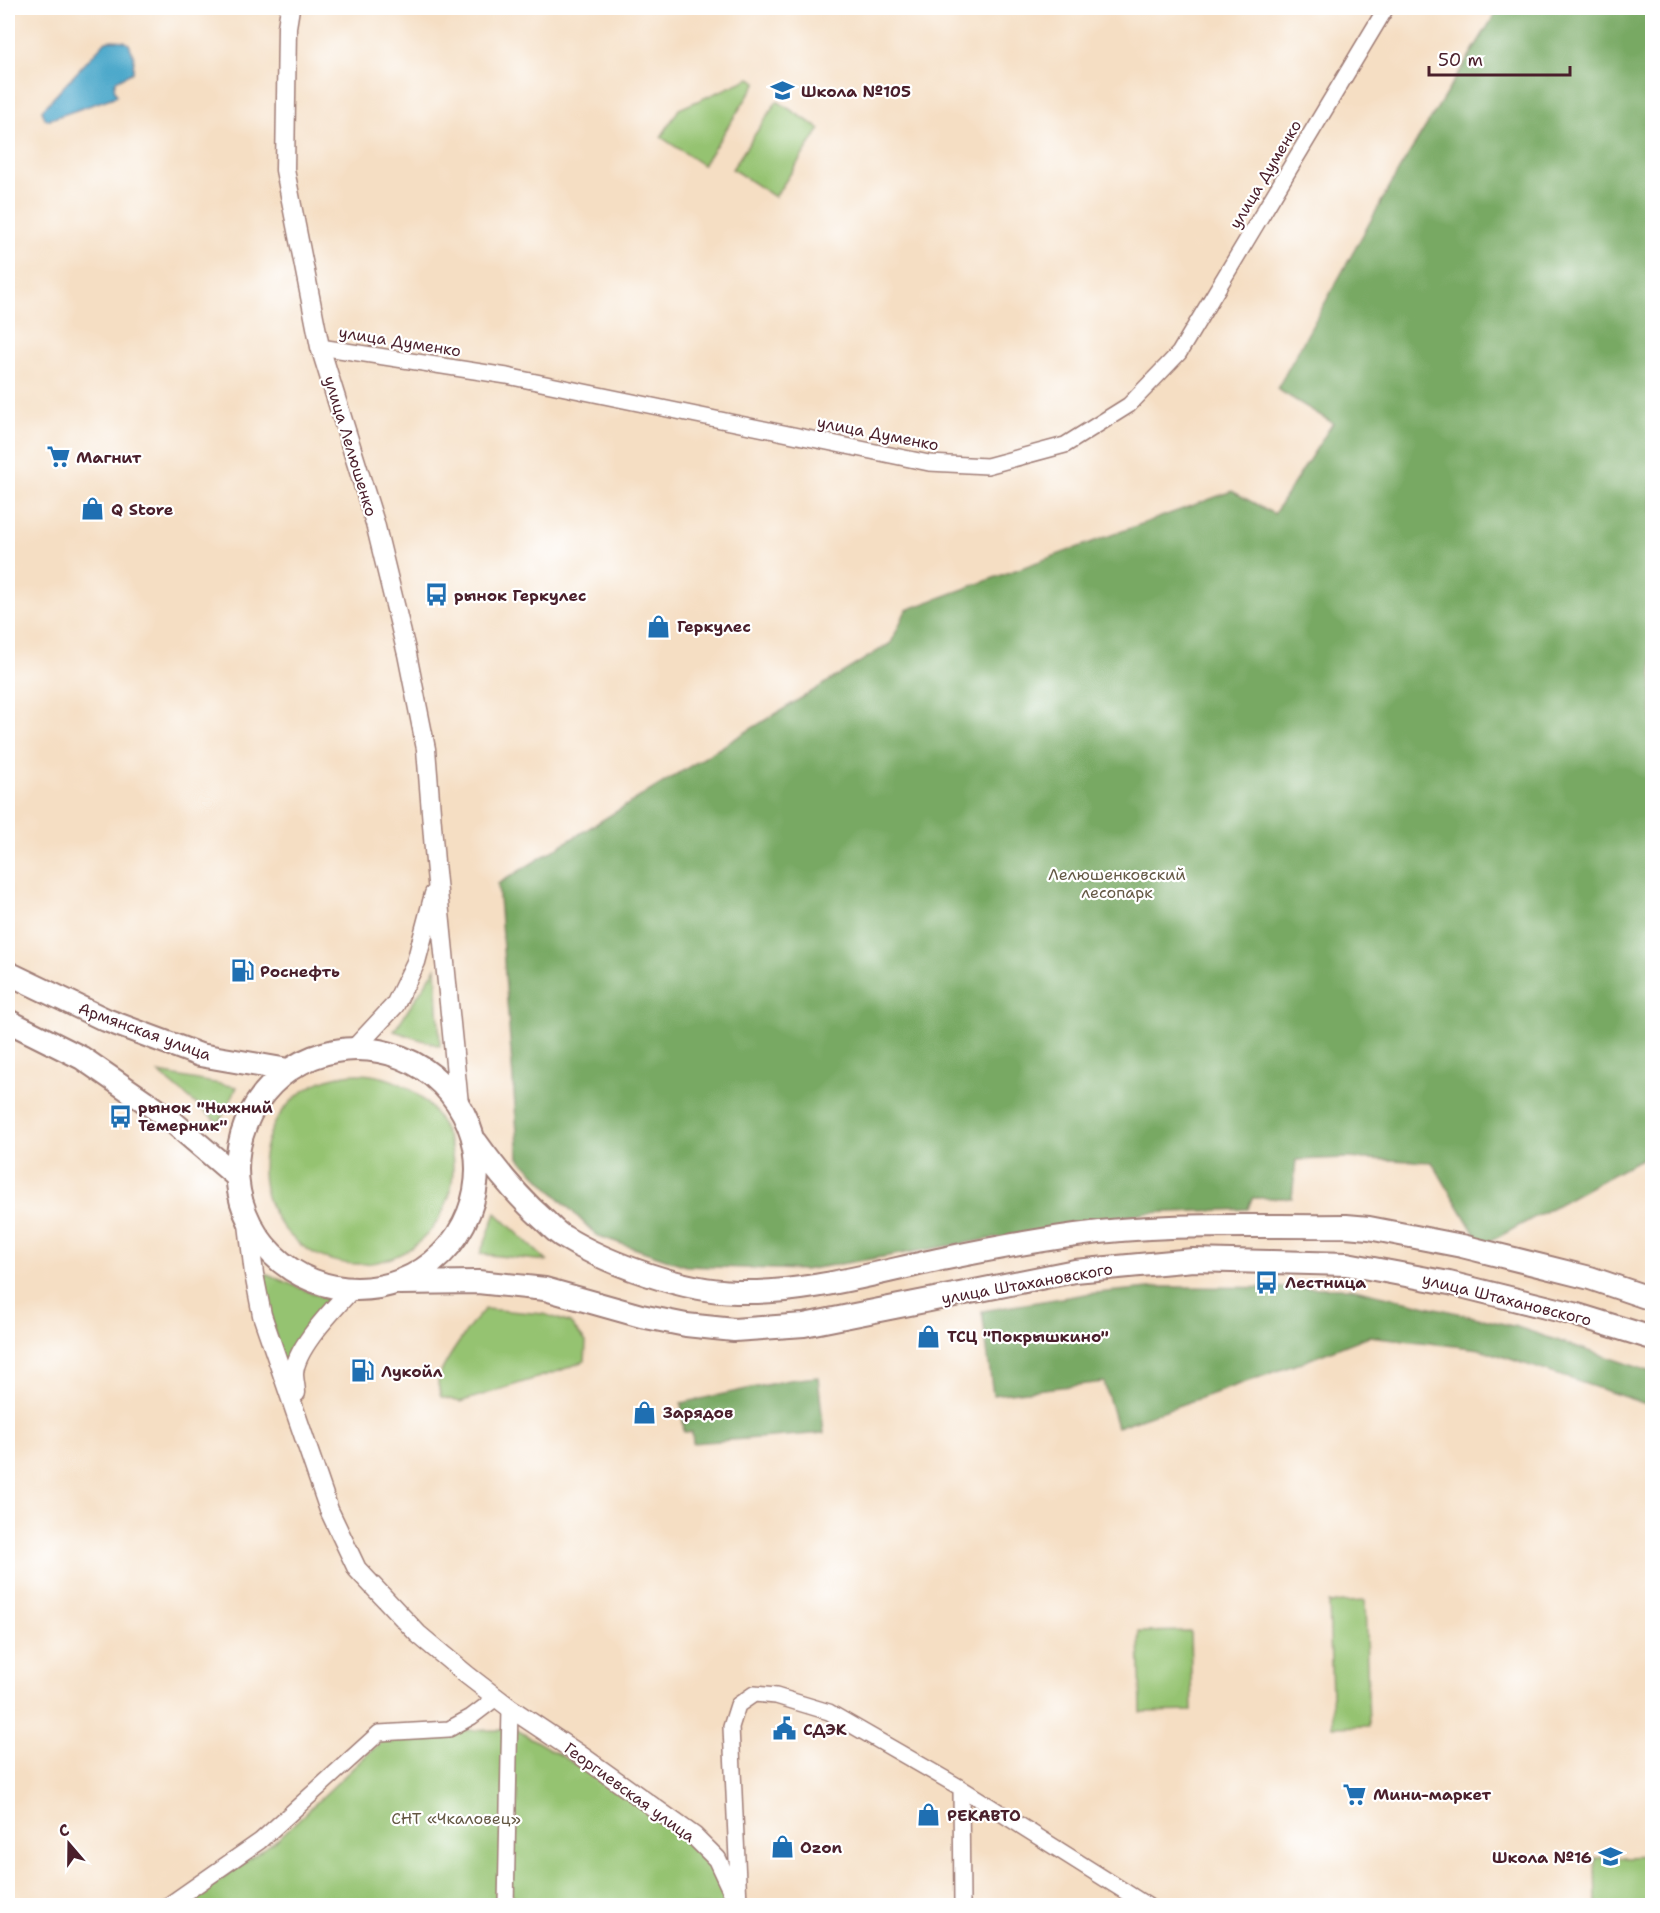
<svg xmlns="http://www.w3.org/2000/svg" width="1660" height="1913" font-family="'Shantell Sans',sans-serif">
<rect width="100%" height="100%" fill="#fff"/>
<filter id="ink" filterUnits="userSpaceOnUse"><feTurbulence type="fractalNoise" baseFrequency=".0167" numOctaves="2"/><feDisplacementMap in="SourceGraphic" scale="12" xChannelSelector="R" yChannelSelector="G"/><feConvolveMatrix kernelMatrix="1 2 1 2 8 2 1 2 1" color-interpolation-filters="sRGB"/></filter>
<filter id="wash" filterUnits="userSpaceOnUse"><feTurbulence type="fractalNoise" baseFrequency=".008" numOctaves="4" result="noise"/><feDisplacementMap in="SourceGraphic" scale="24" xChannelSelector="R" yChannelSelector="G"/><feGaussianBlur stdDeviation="1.35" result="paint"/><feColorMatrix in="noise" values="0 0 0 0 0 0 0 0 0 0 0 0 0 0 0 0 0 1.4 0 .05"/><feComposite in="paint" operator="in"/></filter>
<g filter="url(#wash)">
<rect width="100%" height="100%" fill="#f5dec3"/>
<path fill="#95c371" stroke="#70714e" stroke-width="1.5" d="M750 78 757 82 703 165 661 137 679 109Z
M777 101 820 129 775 197 732 169Z
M436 968 440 1046 394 1031Z
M159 1073 237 1087 219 1123Z
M263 1169a95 95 0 1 1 190 0a95 95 0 1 1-190 0Z
M496 1213 547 1261 480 1254Z
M261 1272 327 1299 283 1372Z
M485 1309 544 1314 570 1323 586 1342 585 1361 559 1371 460 1402 441 1397C440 1393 438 1386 438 1382 440 1366 473 1321 485 1309Z
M1365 1601 1369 1726 1333 1727 1329 1603Z
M1190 1631 1192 1711 1141 1712 1139 1632Z
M517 1730 697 1835 729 1906H183L279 1838 392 1731Z
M1652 1856V1905H1596L1595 1858Z"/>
<path fill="#78a963" stroke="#616447" stroke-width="1.5" d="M1499 8H1652V1156L1637 1161 1482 1246 1432 1162 1345 1158 1296 1160 1292 1198H1252L1248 1209 1147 1213 804 1270 686 1266 596 1235 519 1158 498 884 891 643 906 610 1232 491 1274 514 1333 423 1277 389 1399 170Z
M1160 1287 1350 1288 1517 1327 1652 1372V1406L1480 1349 1369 1336 1300 1363 1117 1427 1104 1382 993 1395 982 1311 1086 1294Z
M818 1377 824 1433 693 1443 692 1432H684L681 1403 789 1380Z"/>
<path fill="#4da9cb" stroke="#4c647b" stroke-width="1.5" d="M113 40 124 41 129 44 134 57 133 72 116 81 114 87 117 96 48 120 45 119 42 110 106 41Z"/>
</g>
<g filter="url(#ink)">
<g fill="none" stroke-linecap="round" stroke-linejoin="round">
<defs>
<path id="minor" d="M320 347 507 376 929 463 987 466 1065 445 1129 405 1179 353 1386 8
M961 1788 962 1906
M739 1903 731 1727 738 1705 754 1694 776 1696 829 1712 961 1788 1148 1906
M167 1906 260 1841 379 1733 449 1729 471 1717 496 1698
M506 1906 510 1708"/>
<path id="tertiary" d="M290 8 287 27 285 170 320 347 375 523 407 654 426 749 435 862 459 1104
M354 1049 395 1005 416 962 434 894
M248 1224 254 1274 262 1315 329 1510 357 1569 418 1634 467 1675 510 1708 579 1754 694 1836 717 1859 739 1906
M296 1393C296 1387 294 1380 294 1374 295 1348 333 1310 350 1291"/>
<path id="primary" d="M8 973 106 1020 200 1055 288 1070
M8 1021 82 1058 166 1116 236 1176
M237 1169a120 120 0 1 1 240 0a120 120 0 1 1-240 0Z
M476 1142C496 1170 517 1196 543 1219 550 1225 556 1233 564 1237 608 1264 684 1291 736 1292 808 1294 878 1272 947 1258 990 1249 1033 1241 1076 1235 1165 1222 1256 1227 1346 1226L1369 1228 1462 1246 1590 1278 1652 1299
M400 1283 478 1282 545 1289 641 1316 686 1325 734 1330 804 1325 1075 1271 1193 1260 1347 1264 1449 1283 1574 1314 1652 1338"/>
</defs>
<use href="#minor" stroke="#a07e77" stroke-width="18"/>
<use href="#tertiary" stroke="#a07e77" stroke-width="21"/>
<use href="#primary" stroke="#a07e77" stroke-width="26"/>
<use href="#minor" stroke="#fff" stroke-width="15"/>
<use href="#tertiary" stroke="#fff" stroke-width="18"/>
<use href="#primary" stroke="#fff" stroke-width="22"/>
</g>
</g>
<defs>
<symbol id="school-bare" viewBox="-9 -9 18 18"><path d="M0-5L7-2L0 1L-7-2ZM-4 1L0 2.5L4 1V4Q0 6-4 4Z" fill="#1f6fb2" stroke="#fff" stroke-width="2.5" paint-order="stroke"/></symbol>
<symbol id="supermarket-bare" viewBox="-9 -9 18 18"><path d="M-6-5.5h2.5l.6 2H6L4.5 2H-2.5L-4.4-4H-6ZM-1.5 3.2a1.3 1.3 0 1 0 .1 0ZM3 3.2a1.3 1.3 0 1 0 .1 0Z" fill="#1f6fb2" stroke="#fff" stroke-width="2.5" paint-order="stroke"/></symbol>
<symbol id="shop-bare" viewBox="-9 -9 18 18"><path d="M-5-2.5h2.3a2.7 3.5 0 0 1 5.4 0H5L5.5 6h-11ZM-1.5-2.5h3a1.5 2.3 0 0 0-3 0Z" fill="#1f6fb2" stroke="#fff" stroke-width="2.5" paint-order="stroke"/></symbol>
<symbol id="bus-bare" viewBox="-9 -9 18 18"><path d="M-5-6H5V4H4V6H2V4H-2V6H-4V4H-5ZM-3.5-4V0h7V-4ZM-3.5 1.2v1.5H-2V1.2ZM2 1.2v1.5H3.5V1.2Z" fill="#1f6fb2" stroke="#fff" stroke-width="2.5" paint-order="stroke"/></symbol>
<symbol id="fuel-bare" viewBox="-9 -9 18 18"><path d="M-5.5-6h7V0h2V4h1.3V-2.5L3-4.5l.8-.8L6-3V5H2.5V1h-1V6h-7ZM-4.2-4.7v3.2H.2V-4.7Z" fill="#1f6fb2" stroke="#fff" stroke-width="2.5" paint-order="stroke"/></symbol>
<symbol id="civic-bare" viewBox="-9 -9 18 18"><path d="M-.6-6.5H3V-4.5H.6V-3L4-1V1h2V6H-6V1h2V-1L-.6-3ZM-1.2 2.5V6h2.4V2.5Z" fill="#1f6fb2" stroke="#fff" stroke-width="2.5" paint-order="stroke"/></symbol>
</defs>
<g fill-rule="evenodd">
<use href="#school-bare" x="766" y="74" width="33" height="33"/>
<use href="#supermarket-bare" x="42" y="440" width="33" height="33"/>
<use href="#shop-bare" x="76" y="492" width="33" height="33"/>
<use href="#bus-bare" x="420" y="578" width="33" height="33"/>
<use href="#shop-bare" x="642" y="610" width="33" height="33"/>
<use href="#fuel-bare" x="226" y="954" width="33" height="33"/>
<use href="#bus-bare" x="104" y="1100" width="33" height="33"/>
<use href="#bus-bare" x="1250" y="1266" width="33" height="33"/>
<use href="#shop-bare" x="912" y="1320" width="33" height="33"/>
<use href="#fuel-bare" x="346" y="1354" width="33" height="33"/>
<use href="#shop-bare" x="628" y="1396" width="33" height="33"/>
<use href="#civic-bare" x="768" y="1712" width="33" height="33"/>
<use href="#supermarket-bare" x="1338" y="1778" width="33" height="33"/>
<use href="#shop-bare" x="912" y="1798" width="33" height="33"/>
<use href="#shop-bare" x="766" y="1830" width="33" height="33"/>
<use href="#school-bare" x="1594" y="1840" width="33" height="33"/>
</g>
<g text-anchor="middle" stroke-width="4.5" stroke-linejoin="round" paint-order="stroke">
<g font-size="16" font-weight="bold" fill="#4a1f2b" stroke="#fff" text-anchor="start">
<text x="801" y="97">Школа №105</text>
<text x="76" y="463">Магнит</text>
<text x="111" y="515">Q Store</text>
<text x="454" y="601">рынок Геркулес</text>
<text x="677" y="632">Геркулес</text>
<text x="260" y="977">Роснефть</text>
<text x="138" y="1113">рынок "Нижний<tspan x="138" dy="18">Темерник"</tspan></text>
<text x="1285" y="1288">Лестница</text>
<text x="947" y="1342">ТСЦ "Покрышкино"</text>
<text x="381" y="1377">Лукойл</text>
<text x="663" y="1418">Зарядов</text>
<text x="803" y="1735">СДЭК</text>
<text x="1373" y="1800">Мини-маркет</text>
<text x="947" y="1821">РЕКАВТО</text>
<text x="800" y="1853">Ozon</text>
<text x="1592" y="1863" text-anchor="end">Школа №16</text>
</g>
<g font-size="16" fill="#4a1f2b" stroke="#fff">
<text transform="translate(1265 174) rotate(-59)" y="6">улица Думенко</text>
<text transform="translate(400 341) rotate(9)" y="6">улица Думенко</text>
<text transform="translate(878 433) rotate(11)" y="6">улица Думенко</text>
<text transform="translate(351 446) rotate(73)" y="6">улица Лелюшенко</text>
<text transform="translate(145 1031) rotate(20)" y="6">Армянская улица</text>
<text transform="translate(1027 1283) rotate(-10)" y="6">улица Штахановского</text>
<text transform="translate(1507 1299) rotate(14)" y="6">улица Штахановского</text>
<text transform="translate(630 1792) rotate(36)" y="6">Георгиевская улица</text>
</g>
<g font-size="16" fill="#645844" stroke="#fff">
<text x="1117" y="880">Лелюшенковский<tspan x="1117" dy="18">лесопарк</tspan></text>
<text x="456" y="1824">СНТ «Чкаловец»</text>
</g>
</g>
<rect width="1660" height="1913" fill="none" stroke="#fff" stroke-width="30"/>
<g transform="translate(69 1844) rotate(340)" stroke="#ffffff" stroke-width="4.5" paint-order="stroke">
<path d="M0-4.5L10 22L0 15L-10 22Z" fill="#4a1f2b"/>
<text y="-9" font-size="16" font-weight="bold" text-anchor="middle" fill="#4a1f2b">С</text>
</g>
<path d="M1429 66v9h141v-9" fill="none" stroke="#4a1f2b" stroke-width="3"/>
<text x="1438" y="66" font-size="18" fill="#4a1f2b" stroke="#ffffff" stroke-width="4.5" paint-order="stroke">50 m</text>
</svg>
